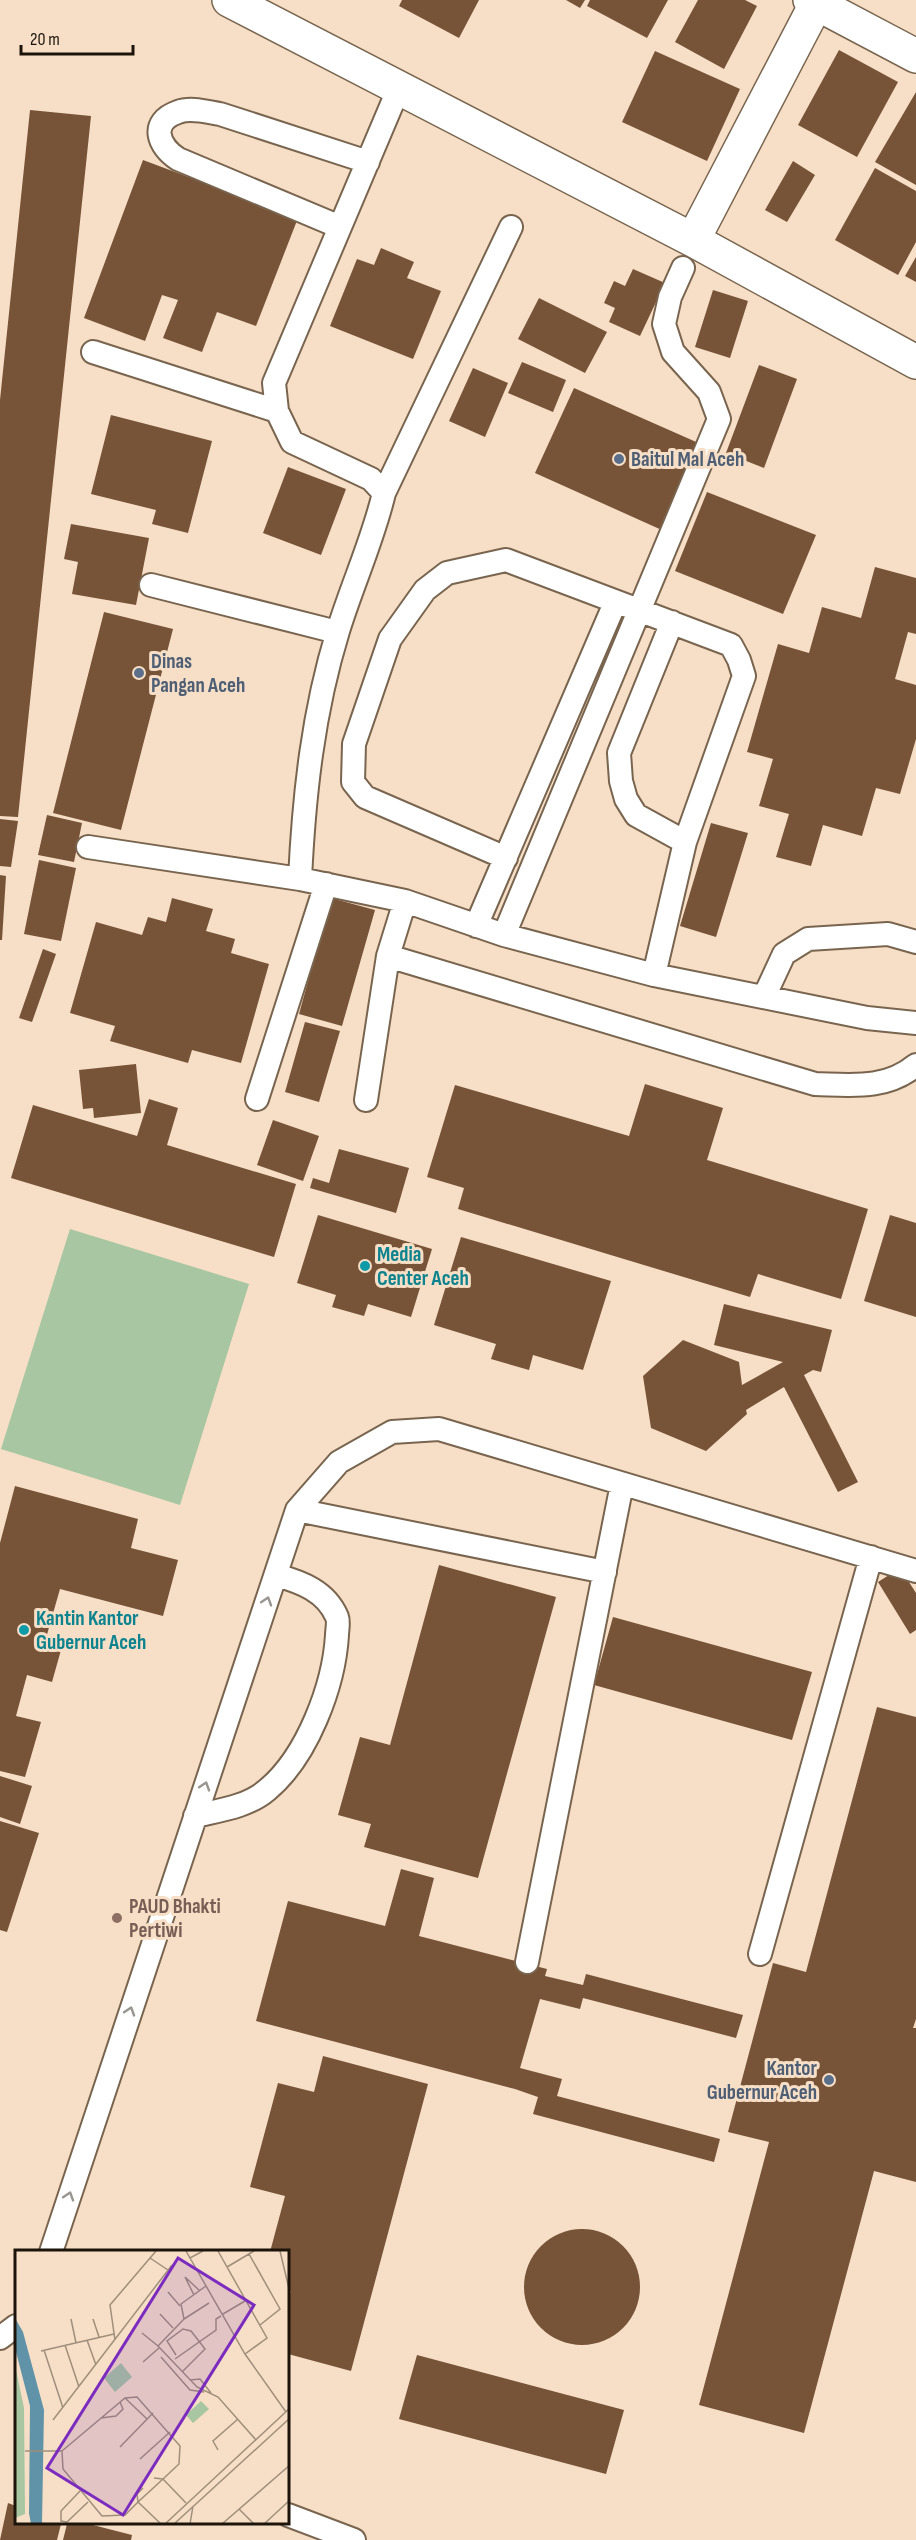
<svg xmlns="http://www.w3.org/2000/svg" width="916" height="2540" font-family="'Sofia Sans Condensed',sans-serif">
<rect width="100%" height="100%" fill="#f6dfc6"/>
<path fill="#a7c6a1" d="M70 1229 249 1284 180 1505 1 1449Z"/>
<path fill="#775338" d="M402 0H479L459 38 399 6Z
M566 0H585L580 8Z
M590 0H668L647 38 587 6Z
M698 0H745L757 6 724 69 675 42Z
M839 50 898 82 857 157 798 125Z
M655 51 740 89 707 161 622 122Z
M916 92V185L875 162Z
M30 110 91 116 18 817 0 816V400Z
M143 160 298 218 256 326 217 312 202 352 163 338 178 300 162 295 145 341 84 318Z
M793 161 815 175 787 222 765 210Z
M875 168 916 191V242L898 275 835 240Z
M381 248 414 262 407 278 441 291 413 359 330 326 357 259 374 265Z
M916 257V282L905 276Z
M633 269 665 283 640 336 609 322 615 308 604 303 614 281 625 286Z
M713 290 748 301 730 358 695 347Z
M539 298 607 332 585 373 518 339Z
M522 362 566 380 553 412 508 393Z
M759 365 797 379 764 468 726 453Z
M473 368 508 383 485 437 449 421Z
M574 388 703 445 664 531 535 473Z
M111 415 212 441 188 533 152 524 156 510 91 494Z
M288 467 346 489 321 555 263 533Z
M707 492 816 535 783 614 675 571Z
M71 524 149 538 136 605 72 594 78 562 64 559Z
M875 567 916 578V634L908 632 895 679 916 685V739L900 794 876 788 862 836 823 825 811 866 776 857 789 814 759 806 773 759 747 752 778 644 809 653 822 607 861 618Z
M104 612 173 629 121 830 53 813Z
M47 815 82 823 74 862 38 855Z
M0 819 18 821 11 867 0 866Z
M711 823 748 833 716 937 680 926Z
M39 860 76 868 61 941 24 934Z
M0 875 6 876 2 940H0Z
M172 898 213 909 206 931 235 939 231 953 269 964 241 1063 192 1050 188 1063 110 1041 115 1026 70 1013 96 922 142 935 148 917 166 922Z
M331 898 375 910 342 1026 299 1014Z
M43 949 56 954 32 1022 19 1018Z
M305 1022 340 1031 319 1102 285 1092Z
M136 1064 141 1113 94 1118 93 1108 83 1109 79 1070Z
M645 1084 723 1108 707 1160 868 1209 841 1299 758 1274 750 1297 458 1209 464 1188 427 1177 455 1085 629 1136Z
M149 1099 178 1108 167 1145 296 1184 274 1257 11 1178 33 1105 137 1136Z
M273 1120 319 1136 303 1181 257 1165Z
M339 1149 409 1168 396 1213 310 1188 313 1178 329 1183Z
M318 1215 432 1249 411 1317 368 1304 364 1316 332 1307 336 1295 297 1283Z
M890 1215 916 1223V1317L864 1301Z
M461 1237 611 1281 583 1370 533 1355 529 1370 491 1359 496 1344 434 1325Z
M724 1304 832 1330 821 1372 813 1370 804 1375 858 1482 838 1492 784 1387 746 1410 747 1414 706 1451 651 1428 643 1376 683 1340 739 1362 742 1385 783 1362 714 1345Z
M15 1486 138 1519 131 1548 178 1560 163 1616 60 1589 44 1645 61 1650 52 1682 27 1675 16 1716 41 1722 25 1777 0 1771V1543Z
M439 1565 556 1597 478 1878 364 1847 371 1824 338 1815 360 1737 390 1745Z
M900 1568 916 1593V1630L910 1634 878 1582Z
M613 1617 812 1672 792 1740 594 1685Z
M877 1707 916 1717V2019L913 2028H916V2182L874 2171 804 2433 699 2405 769 2142 728 2132 773 1963 806 1972Z
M0 1776 32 1786 20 1824 0 1817Z
M0 1821 39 1833 7 1932 0 1930Z
M401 1869 434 1878 419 1936 547 1969 545 1976 583 1985 586 1974 743 2015 736 2038 583 1998 580 2009 540 1999 520 2068 562 2079 557 2096 720 2139 714 2162 533 2114 538 2097 515 2089 256 2021 288 1901 385 1926Z
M323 2056 428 2084 351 2371 288 2354V2252H270L285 2196 250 2187 278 2083 314 2092Z
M524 2287a58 58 0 1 1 116 0a58 58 0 1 1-116 0Z
M417 2355 624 2410 606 2474 399 2419Z
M8 2503 16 2506V2524H61L57 2540H0Z
M67 2524H89L132 2535 131 2540H63Z"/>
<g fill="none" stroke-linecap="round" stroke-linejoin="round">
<defs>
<path id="lane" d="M398 90 274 383 277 411 292 442 371 479 384 493C373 540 352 585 338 631 313 712 304 795 300 879L405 901 504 935 654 975 867 1018 916 1023
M340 227 178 159C158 146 149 122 178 112 191 107 207 112 220 114L368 162
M93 352 277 411
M384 493 511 227
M151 585 337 632
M672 622 619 753 621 781 626 799 636 815 685 842
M88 847 300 879
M506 858 365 797 353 782 354 744 390 639 425 590 447 573 506 560 731 645 739 660 744 676 685 842 654 975
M476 926 615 603
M504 935 719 419 709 392 673 352 664 324 670 297 683 268
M388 956 815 1084C852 1085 886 1090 916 1065
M764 997 784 954 808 939 888 934 916 942
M257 1099 326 884
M366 1100 388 956 405 901
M297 1510 605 1572
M195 1816C220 1810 247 1807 267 1790 307 1757 334 1686 337 1635 337 1630 339 1622 337 1617 326 1591 301 1582 276 1575
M760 1954 871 1557
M527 1962 622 1484
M51 2252 297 1510 339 1462 392 1432 439 1429 916 1571
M0 2338 16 2326
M288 2515 354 2540"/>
<path id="street" d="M229 0 693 240 916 362
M810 0 916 56
M693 240 816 4"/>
</defs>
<use href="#lane" stroke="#79654f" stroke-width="26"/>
<use href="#street" stroke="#79654f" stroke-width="36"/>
<use href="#lane" stroke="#fff" stroke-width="22"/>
<use href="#street" stroke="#fff" stroke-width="33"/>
</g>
<defs><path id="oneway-chevron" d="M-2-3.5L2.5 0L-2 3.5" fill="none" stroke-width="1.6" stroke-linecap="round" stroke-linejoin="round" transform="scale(1.5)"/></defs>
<g stroke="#999591">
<use href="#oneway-chevron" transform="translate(267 1601) rotate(-72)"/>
<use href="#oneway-chevron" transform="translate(205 1786) rotate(-72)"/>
<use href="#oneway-chevron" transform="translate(130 2011) rotate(-72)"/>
<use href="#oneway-chevron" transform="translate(69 2196) rotate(-72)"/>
</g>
<g fill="#5c6f8a" stroke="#f6dfc6" stroke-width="2">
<circle cx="619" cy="459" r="6"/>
<circle cx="139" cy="673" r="6"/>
<circle cx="829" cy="2080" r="6"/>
</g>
<g fill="#0f9aa8" stroke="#f6dfc6" stroke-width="2">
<circle cx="365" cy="1266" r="6"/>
<circle cx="24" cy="1630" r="6"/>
</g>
<circle fill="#8d6e63" stroke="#f6dfc6" stroke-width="2" cx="117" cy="1918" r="6"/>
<g text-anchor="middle" stroke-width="6" stroke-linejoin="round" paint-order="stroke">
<g font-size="21" font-weight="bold" fill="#4e5e75" stroke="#f6dfc6" text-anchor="start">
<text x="631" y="466">Baitul Mal Aceh</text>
<text x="151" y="668">Dinas<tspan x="151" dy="24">Pangan Aceh</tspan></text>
<text x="817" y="2075" text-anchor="end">Kantor<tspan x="817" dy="24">Gubernur Aceh</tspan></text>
</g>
<g font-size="21" font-weight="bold" fill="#0d838f" stroke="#f6dfc6" text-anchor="start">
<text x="377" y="1261">Media<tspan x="377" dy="24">Center Aceh</tspan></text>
<text x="36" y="1625">Kantin Kantor<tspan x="36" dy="24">Gubernur Aceh</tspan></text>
</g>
<g font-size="21" font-weight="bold" fill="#785e54" stroke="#f6dfc6" text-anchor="start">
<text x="129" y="1913">PAUD Bhakti<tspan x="129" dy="24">Pertiwi</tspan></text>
</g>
</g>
<g transform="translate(15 2250)">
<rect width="274" height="274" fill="#f6dfc6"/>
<path d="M0 115 9 158 10 264 0 268Z" fill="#a7c6a1"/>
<path d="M106 113 117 127 100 142 89 128ZM186 151 194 159 178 173 171 165Z" fill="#a7c6a1"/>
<path d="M0 68 8 82 29 160 27 274H16L14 263 15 156 0 98Z" fill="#6093a7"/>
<path fill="none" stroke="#9f8e7b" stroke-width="1.5" d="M171 1 175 8 188 1M203 1 252 88 230 104M265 1 275 43M234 4 265 59 245 75M135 8 153 20M175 8 230 104 271 162M212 17 239 1M191 36 166 54 169 69 143 96 182 137 203 147 241 190M153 42 165 56M179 45 170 27 185 41M145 64 158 78M208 64 230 51M56 69 61 93M78 69 84 87M169 69 194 53M127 83 143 96M72 90 81 115M100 90 95 55 141 1M50 95 64 137M29 100 48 158M26 101 99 84M161 105 152 91 168 79 176 81 190 99 167 122M146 107 175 140 189 142M160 109 201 80V69L206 66M128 112 144 98M175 130 185 129 196 143M110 148 132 169M86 168 101 166 108 159 105 152M38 170 157 15M105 197 138 163M203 200 198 191 223 169M10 201H47M125 209 155 182M128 238 122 244 123 252 110 265 87 266 48 219 47 201 110 148 122 147 165 196 164 214 148 229 139 228M65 241 46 261V271L52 272 73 252M224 259 239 274M146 274 123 252 148 229 171 253M150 274 275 158M159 274 275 168M175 274 178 256M207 274 275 215M249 274 275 250"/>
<path fill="#7b2cbf" fill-opacity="0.15" stroke="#7b2cbf" stroke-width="3" d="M163 8 239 55 108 265 32 218Z"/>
<rect width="274" height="274" fill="none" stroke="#1c140b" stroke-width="3"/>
</g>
<path d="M21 45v9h112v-9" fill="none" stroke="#1c140b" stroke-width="3"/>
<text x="30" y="45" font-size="18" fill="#1c140b" stroke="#f6dfc6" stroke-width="4.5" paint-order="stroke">20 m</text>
</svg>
